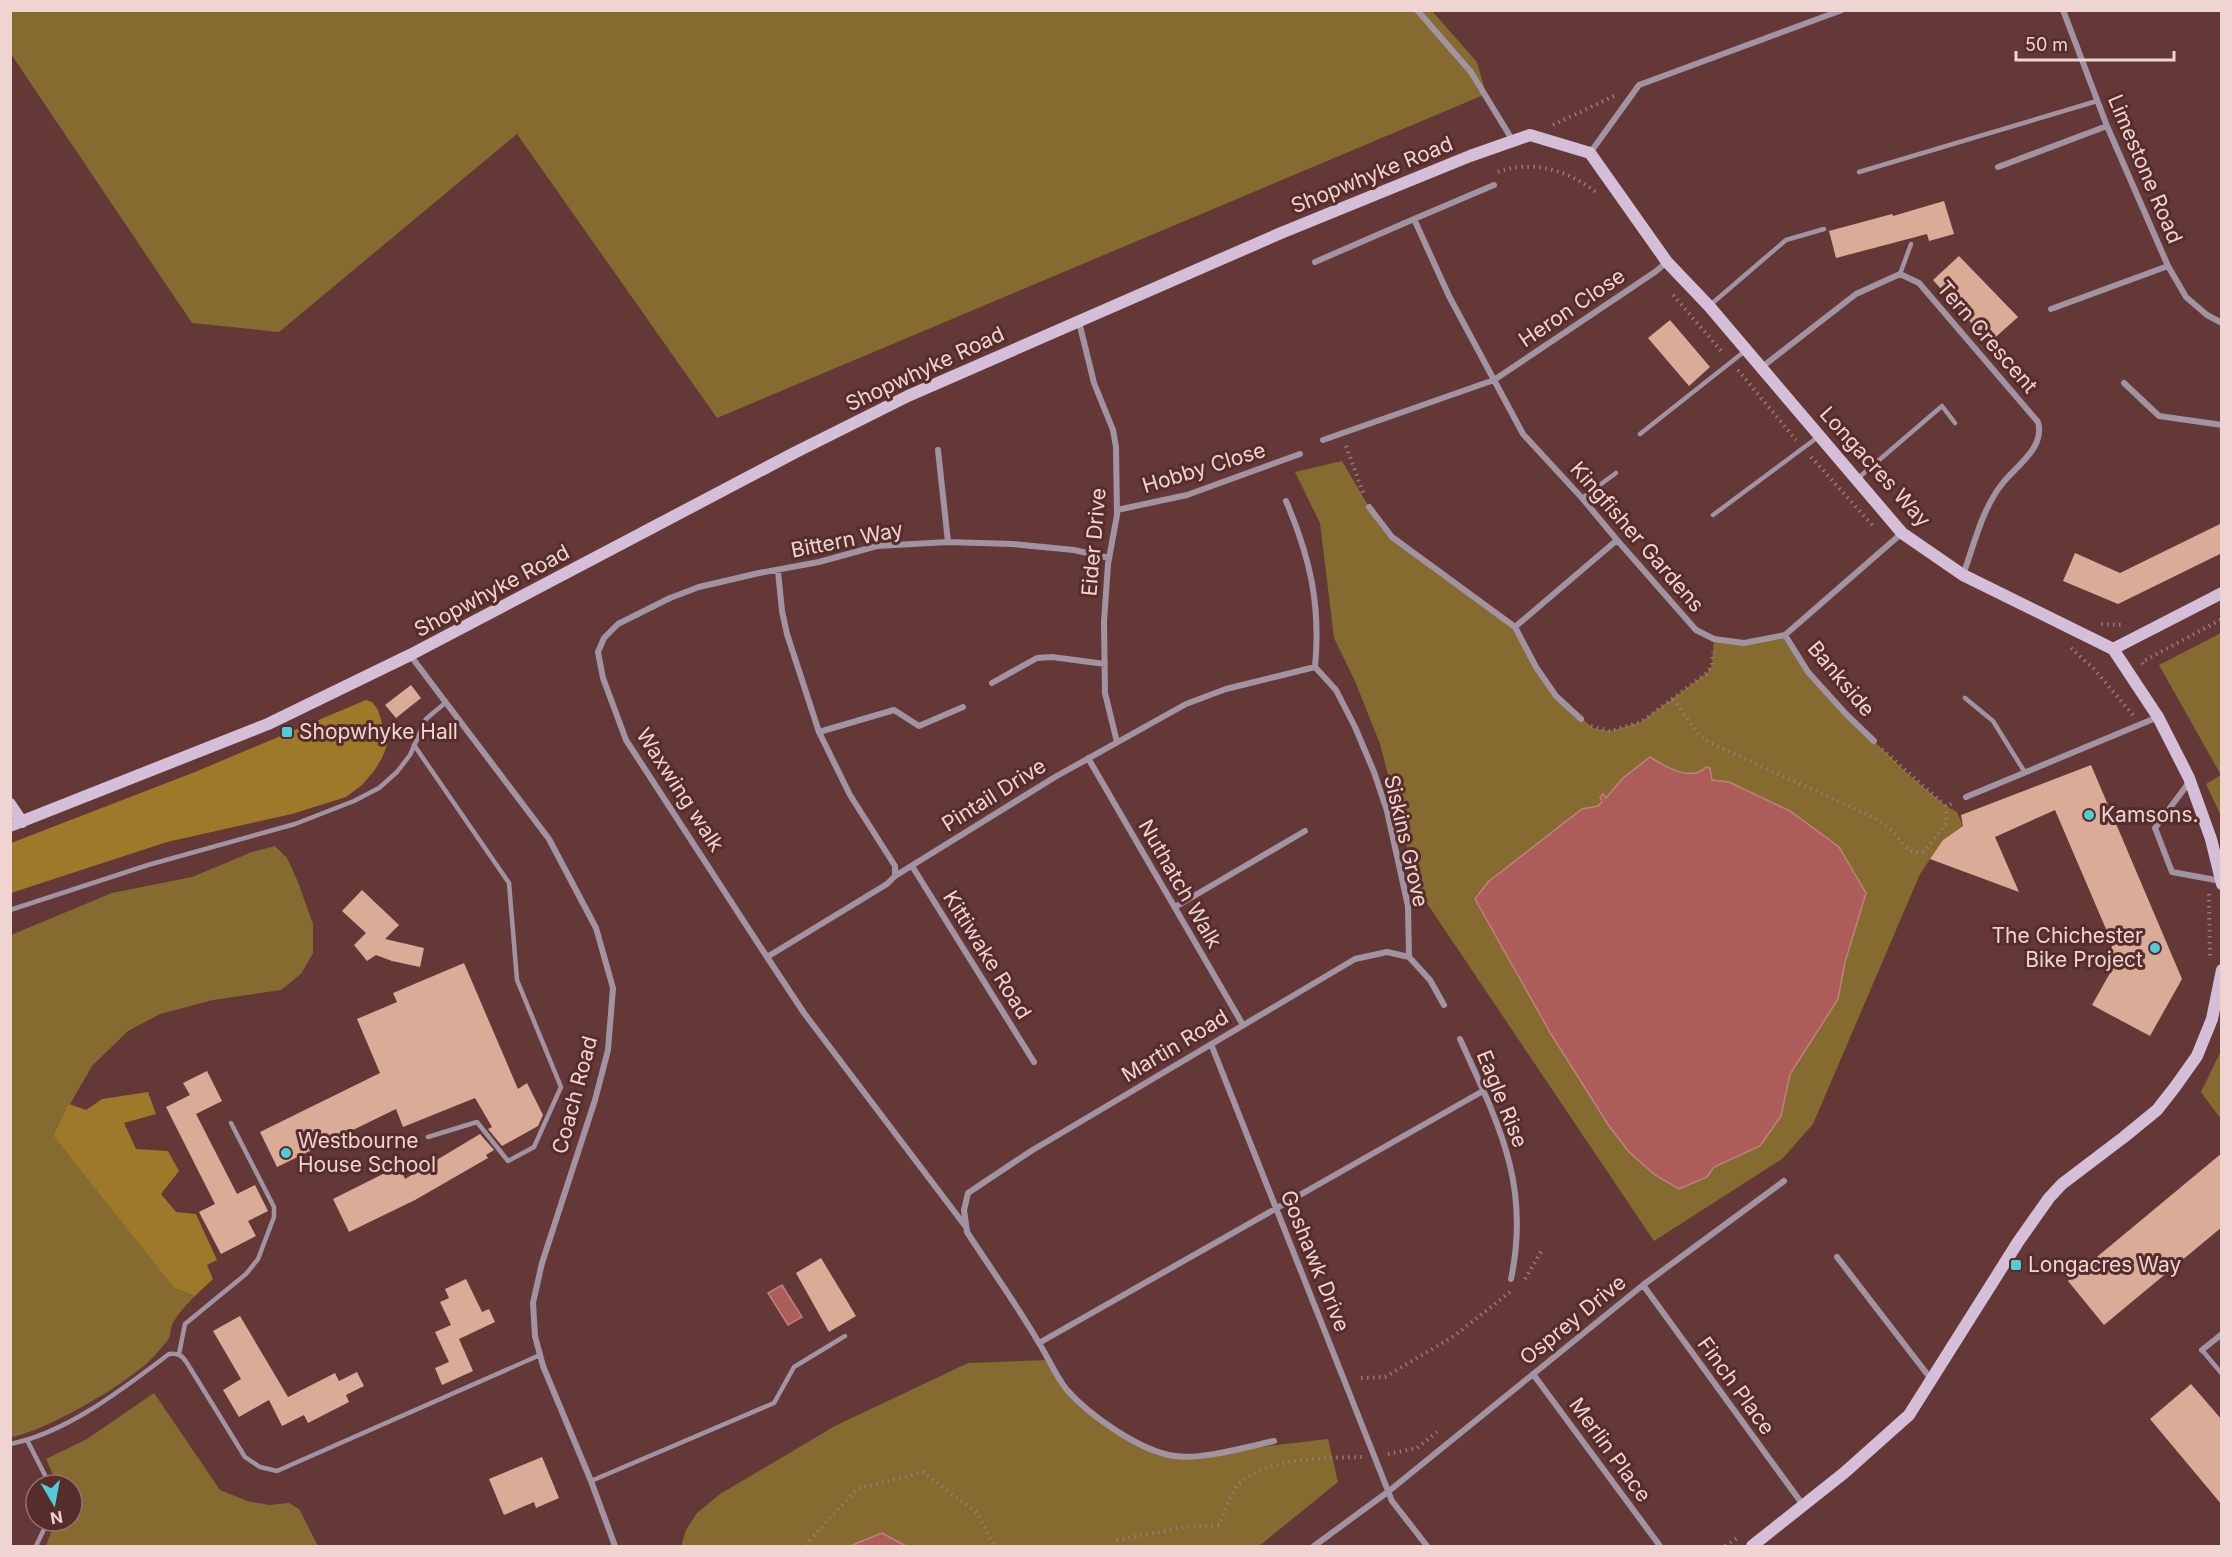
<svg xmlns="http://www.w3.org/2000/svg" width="2232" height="1557" font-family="Inter,sans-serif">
<rect width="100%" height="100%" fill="#633836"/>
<path fill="#866b31" d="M10 11H1432L1477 62 1486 94 717 418 517 134 279 332 192 323 11 54Z
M1342 461 1369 507 1392 537 1515 627 1556 696 1593 728 1610 731 1641 722 1707 673 1712 665 1714 639 1744 643 1785 635 1808 672 1846 714 1908 774 1946 806 1957 812 1963 826 1943 840 1920 874 1813 1124 1782 1159 1654 1241 1418 890 1380 744 1355 681 1334 638 1320 523 1295 472Z
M2221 633V816L2206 784 2221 775 2159 665Z
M275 846 287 858 298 882 313 924V953L301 974 281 990 213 1000 160 1014 128 1031 92 1066 53 1134 174 1288 195 1296C186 1305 178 1313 172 1325 170 1329 171 1334 169 1338 166 1343 161 1348 157 1353 135 1380 45 1432 11 1437V935L112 893 192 877 252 852Z
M2221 1051V1119L2201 1092Z
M1048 1360 1068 1391 1122 1433 1175 1457 1328 1439 1338 1482 1259 1546H681L686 1530 697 1513 720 1494 835 1426 968 1363Z
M154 1393 220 1490 247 1501 269 1505 289 1503 299 1509 318 1546H46L55 1521H72V1485H58L46 1459 87 1439Z"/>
<path fill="#9d7929" d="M366 700 372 702 378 710 388 743 382 758 374 771 362 785 346 797 292 814 167 842 11 893V843L195 772Z
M148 1092 156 1114 124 1123 136 1149 168 1151 179 1171 161 1194 176 1212 196 1214 217 1260 207 1265 213 1279 195 1296 174 1288 53 1135 69 1104 86 1110 102 1099Z"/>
<path fill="#ac5c59" stroke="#c0807d" stroke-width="1.5" d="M1650 757C1664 766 1692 783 1706 767L1710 768 1712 780 1729 782 1790 811 1839 847 1866 893 1845 962 1838 999 1790 1074 1781 1116 1760 1146 1714 1167 1707 1177 1679 1189 1655 1175 1629 1152 1609 1126 1551 1034 1475 899 1488 882 1582 809 1598 806 1602 802 1600 797 1603 794 1606 798 1623 778Z
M782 1285 802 1317 788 1325 768 1293Z
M882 1533 906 1546H850Z"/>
<path fill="#daac98" d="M1944 201 1954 234 1929 241 1927 234 1836 258 1829 231 1892 214 1893 216Z
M1959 256 2018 317 1989 343 1933 280Z
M1670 320 1710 367 1689 386 1648 338Z
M2222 523V553L2118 604 2063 581 2075 553 2120 573Z
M411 685 421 698 396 718 385 705Z
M2091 765 2182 979 2150 1036 2092 1005 2110 973 2112 943 2055 810 1995 837 2019 892 1930 859 1943 840 1963 826 1961 815Z
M362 890 399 925 385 939 424 948 420 967 392 961 376 955 367 961 354 945 366 933 342 911Z
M464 963 518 1089 527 1083 543 1115 538 1126 502 1146 488 1129 492 1127 475 1098 403 1127 396 1109 277 1167 260 1132 380 1073 357 1019 397 1002 393 993Z
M207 1071 222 1101 196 1114 237 1194 255 1185 268 1211 248 1221 256 1236 221 1254 199 1212 215 1204 166 1107 190 1095 183 1083Z
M480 1134 494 1150 486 1155 488 1158 415 1200 349 1232 333 1199 399 1166 405 1179Z
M2222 1153V1227L2104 1325 2068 1281Z
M821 1258 856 1316 829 1332 796 1273Z
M466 1279 482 1312 489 1309 495 1322 459 1339 473 1371 442 1385 435 1368 449 1362 435 1332 451 1325 440 1302 449 1298 445 1289Z
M240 1316 288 1397 335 1373 339 1381 357 1372 364 1386 346 1395 349 1402 308 1423 304 1415 282 1426 269 1400 239 1417 223 1390 241 1379 213 1331Z
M2191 1384 2222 1420V1505L2150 1419Z
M542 1457 559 1498 536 1508 534 1502 504 1515 489 1479Z"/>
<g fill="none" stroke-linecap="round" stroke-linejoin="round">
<path stroke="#9c7875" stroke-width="4" stroke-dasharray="1.5 4.5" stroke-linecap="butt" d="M1553 125 1614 96
M1498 172C1532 159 1570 171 1597 193
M1673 295 1723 353
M1738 370 1796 440
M1346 446 1364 495
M1811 457 1874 527
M2101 624 2124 625
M2071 648 2094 669 2133 715
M2143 664 2142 662 2222 619
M1673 699 1699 735 1710 743 1875 818C1880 822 1886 825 1891 830 1901 839 1907 856 1923 852L1947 823 1946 806
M1591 726 1610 731 1641 722 1707 673 1712 665 1713 652
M1882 749 1946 806 1955 802
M2209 894 2210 959
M1525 1279 1542 1250
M1361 1378 1385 1377 1454 1336 1510 1292
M1388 1454 1417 1448 1437 1432
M807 1546 808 1542 857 1489 923 1472 977 1513 994 1546
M1114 1546 1118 1540 1185 1527 1219 1525C1224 1514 1232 1490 1240 1483 1268 1457 1327 1458 1362 1457
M1725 1546 1737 1538"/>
<path stroke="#a293a3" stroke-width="4.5" d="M1859 172 2097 101
M1900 274 1911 244
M1709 306 1786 240 1824 229
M1640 434 1745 351
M1857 479 1942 406 1955 423
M1582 498 1616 473
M1713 515 1818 437
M1965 698 1993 721 2024 771
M414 745 509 883 517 980 561 1087 534 1147 508 1161 477 1122 428 1137
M10 910 148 865 295 824 354 801 379 788 397 772 410 755 426 719 445 703
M2202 1350 2222 1374
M179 1354 185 1324 246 1274 258 1259 274 1217V1207L231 1123
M27 1440 50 1485
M10 1444C67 1433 124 1388 169 1354 178 1353 182 1355 187 1363L245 1457 260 1467 277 1471 540 1355
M591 1481 774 1403 794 1367 845 1336
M36 1546 48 1521"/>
<path stroke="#a293a3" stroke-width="6" d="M1417 10 1471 72 1513 141
M2063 10 2107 126 2168 266 2186 297 2207 315 2222 323
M1590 153 1639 85 1842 10
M1998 167 2107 126
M1414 219 1494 185
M1315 262 1414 219 1449 296 1523 434 1582 498 1617 540 1696 630 1714 639 1744 643 1785 635 1902 533
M2051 309 2168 266
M1079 322 1094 383 1113 430 1116 447 1117 515 1108 564 1104 622 1105 693 1117 742
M1762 367 1856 294 1900 274 1919 283 2038 422C2045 448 2017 465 2002 484 1982 509 1974 545 1963 575
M2124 383 2159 416 2222 425
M1323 440 1494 380 1655 272 1667 262
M938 450 948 542
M1286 501C1310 557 1321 605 1315 667L1336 690 1355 727 1374 772 1387 811 1408 906 1409 957
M1369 507 1392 537 1515 627 1536 667 1556 696 1581 719
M1117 510 1187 495 1300 454
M778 571 782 611 787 634 819 732 850 795 895 866V876
M1515 627 1617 540
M1785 635 1808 672 1846 714 1874 741
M410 655 549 839 596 928 613 988 608 1050 595 1100 542 1263 533 1303 535 1336 543 1366 591 1481 615 1546
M992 683 1037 658 1052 657 1105 664
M819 732 894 710 919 726 963 707
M1088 758 1243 1025
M2190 781 2155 828 2172 872 2221 881
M1966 797 2158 717
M912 866 1034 1062
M1175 907 1305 831
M767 957 626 740 603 678 598 652 604 638 618 624 670 598 699 587 759 573 819 562 877 546 948 542 1012 544 1074 550 1109 558
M1409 957 1430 980 1444 1005
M1460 1039C1498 1123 1531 1184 1511 1279
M1211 1044 1392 1501 1427 1546
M966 1227 804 1013 767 957 887 884 895 876 1055 777 1186 704 1226 689 1315 667
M1837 1257 1931 1379
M1643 1285 1803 1505
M1039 1343 1483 1091
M2202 1350 2222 1334
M1533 1374 1660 1546
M1274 1441C1246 1447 1202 1460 1175 1456 1141 1452 1089 1415 1067 1390 1055 1375 1049 1359 1039 1343 1017 1305 991 1269 967 1232L964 1210 968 1193 1031 1151 1355 959 1387 952 1409 957
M1314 1546 1389 1491 1643 1285 1784 1181"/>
<path stroke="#d5bed7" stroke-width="12" d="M2113 649 2222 593
M10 804 22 822
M10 826 268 724 410 655 796 452 908 396 1281 233 1470 156 1530 135 1590 153 1667 262 1709 306 1902 533 1963 575 2113 649 2158 717 2189 778 2211 839 2222 884
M1752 1546 1844 1473 1909 1415 2018 1242 2049 1198 2062 1184 2124 1137 2157 1110 2175 1087 2197 1056 2212 1019 2222 970"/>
</g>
<g fill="#52ccd6" stroke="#572d2c" stroke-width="2">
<rect x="281" y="726" width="12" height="12" rx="3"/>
<circle cx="2089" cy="815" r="6"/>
<circle cx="2155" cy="948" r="6"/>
<circle cx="286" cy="1153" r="6"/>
<rect x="2010" y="1259" width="12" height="12" rx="3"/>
</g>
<g text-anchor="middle" stroke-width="6" stroke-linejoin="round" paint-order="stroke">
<g font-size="21" fill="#efd4d1" stroke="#572d2c">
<text transform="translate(2145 169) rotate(67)" y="7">Limestone Road</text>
<text transform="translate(1372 175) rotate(-22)" y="7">Shopwhyke Road</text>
<text transform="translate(1572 308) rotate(-34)" y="7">Heron Close</text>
<text transform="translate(1987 337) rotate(49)" y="7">Tern Crescent</text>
<text transform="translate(925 369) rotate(-25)" y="7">Shopwhyke Road</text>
<text transform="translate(1875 467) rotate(48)" y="7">Longacres Way</text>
<text transform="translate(1204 468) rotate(-17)" y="7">Hobby Close</text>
<text transform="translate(1637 537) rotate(49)" y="7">Kingfisher Gardens</text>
<text transform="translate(847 540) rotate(-11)" y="7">Bittern Way</text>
<text transform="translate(1094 542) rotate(-85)" y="7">Eider Drive</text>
<text transform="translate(492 591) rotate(-28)" y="7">Shopwhyke Road</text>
<text transform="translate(1841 679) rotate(50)" y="7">Bankside</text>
<text transform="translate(680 790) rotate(57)" y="7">Waxwing walk</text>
<text transform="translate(994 795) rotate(-32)" y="7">Pintail Drive</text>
<text transform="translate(1406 841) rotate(77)" y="7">Siskins Grove</text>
<text transform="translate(1180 884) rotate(60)" y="7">Nuthatch Walk</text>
<text transform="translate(987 955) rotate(58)" y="7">Kittiwake Road</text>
<text transform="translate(1175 1046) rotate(-31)" y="7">Martin Road</text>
<text transform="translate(575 1095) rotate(-75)" y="7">Coach Road</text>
<text transform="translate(1502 1099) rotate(68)" y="7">Eagle Rise</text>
<text transform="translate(1315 1261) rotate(68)" y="7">Goshawk Drive</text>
<text transform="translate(1573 1320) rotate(-39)" y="7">Osprey Drive</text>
<text transform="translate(1736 1386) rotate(54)" y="7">Finch Place</text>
<text transform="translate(1610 1450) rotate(54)" y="7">Merlin Place</text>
</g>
<g font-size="21" fill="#efd4d1" stroke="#572d2c" text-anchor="start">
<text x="299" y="739">Shopwhyke Hall</text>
<text x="2101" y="822">Kamsons.</text>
<text x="2143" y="943" text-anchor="end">The Chichester<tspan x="2143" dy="24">Bike Project</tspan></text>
<text x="298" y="1148">Westbourne<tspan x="298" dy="24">House School</tspan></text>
<text x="2028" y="1272">Longacres Way</text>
</g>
</g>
<rect width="2232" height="1557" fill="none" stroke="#efd4d1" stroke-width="24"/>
<g transform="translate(54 1503) rotate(170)"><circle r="28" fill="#572d2c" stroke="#94706e" stroke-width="1.5"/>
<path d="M0-4.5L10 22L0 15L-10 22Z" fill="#52ccd6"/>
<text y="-9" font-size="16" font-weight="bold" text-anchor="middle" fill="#efd4d1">N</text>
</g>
<path d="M2016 51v9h158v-9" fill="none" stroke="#efd4d1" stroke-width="3"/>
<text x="2025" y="51" font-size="18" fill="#efd4d1" stroke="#572d2c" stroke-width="4.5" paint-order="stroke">50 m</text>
</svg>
